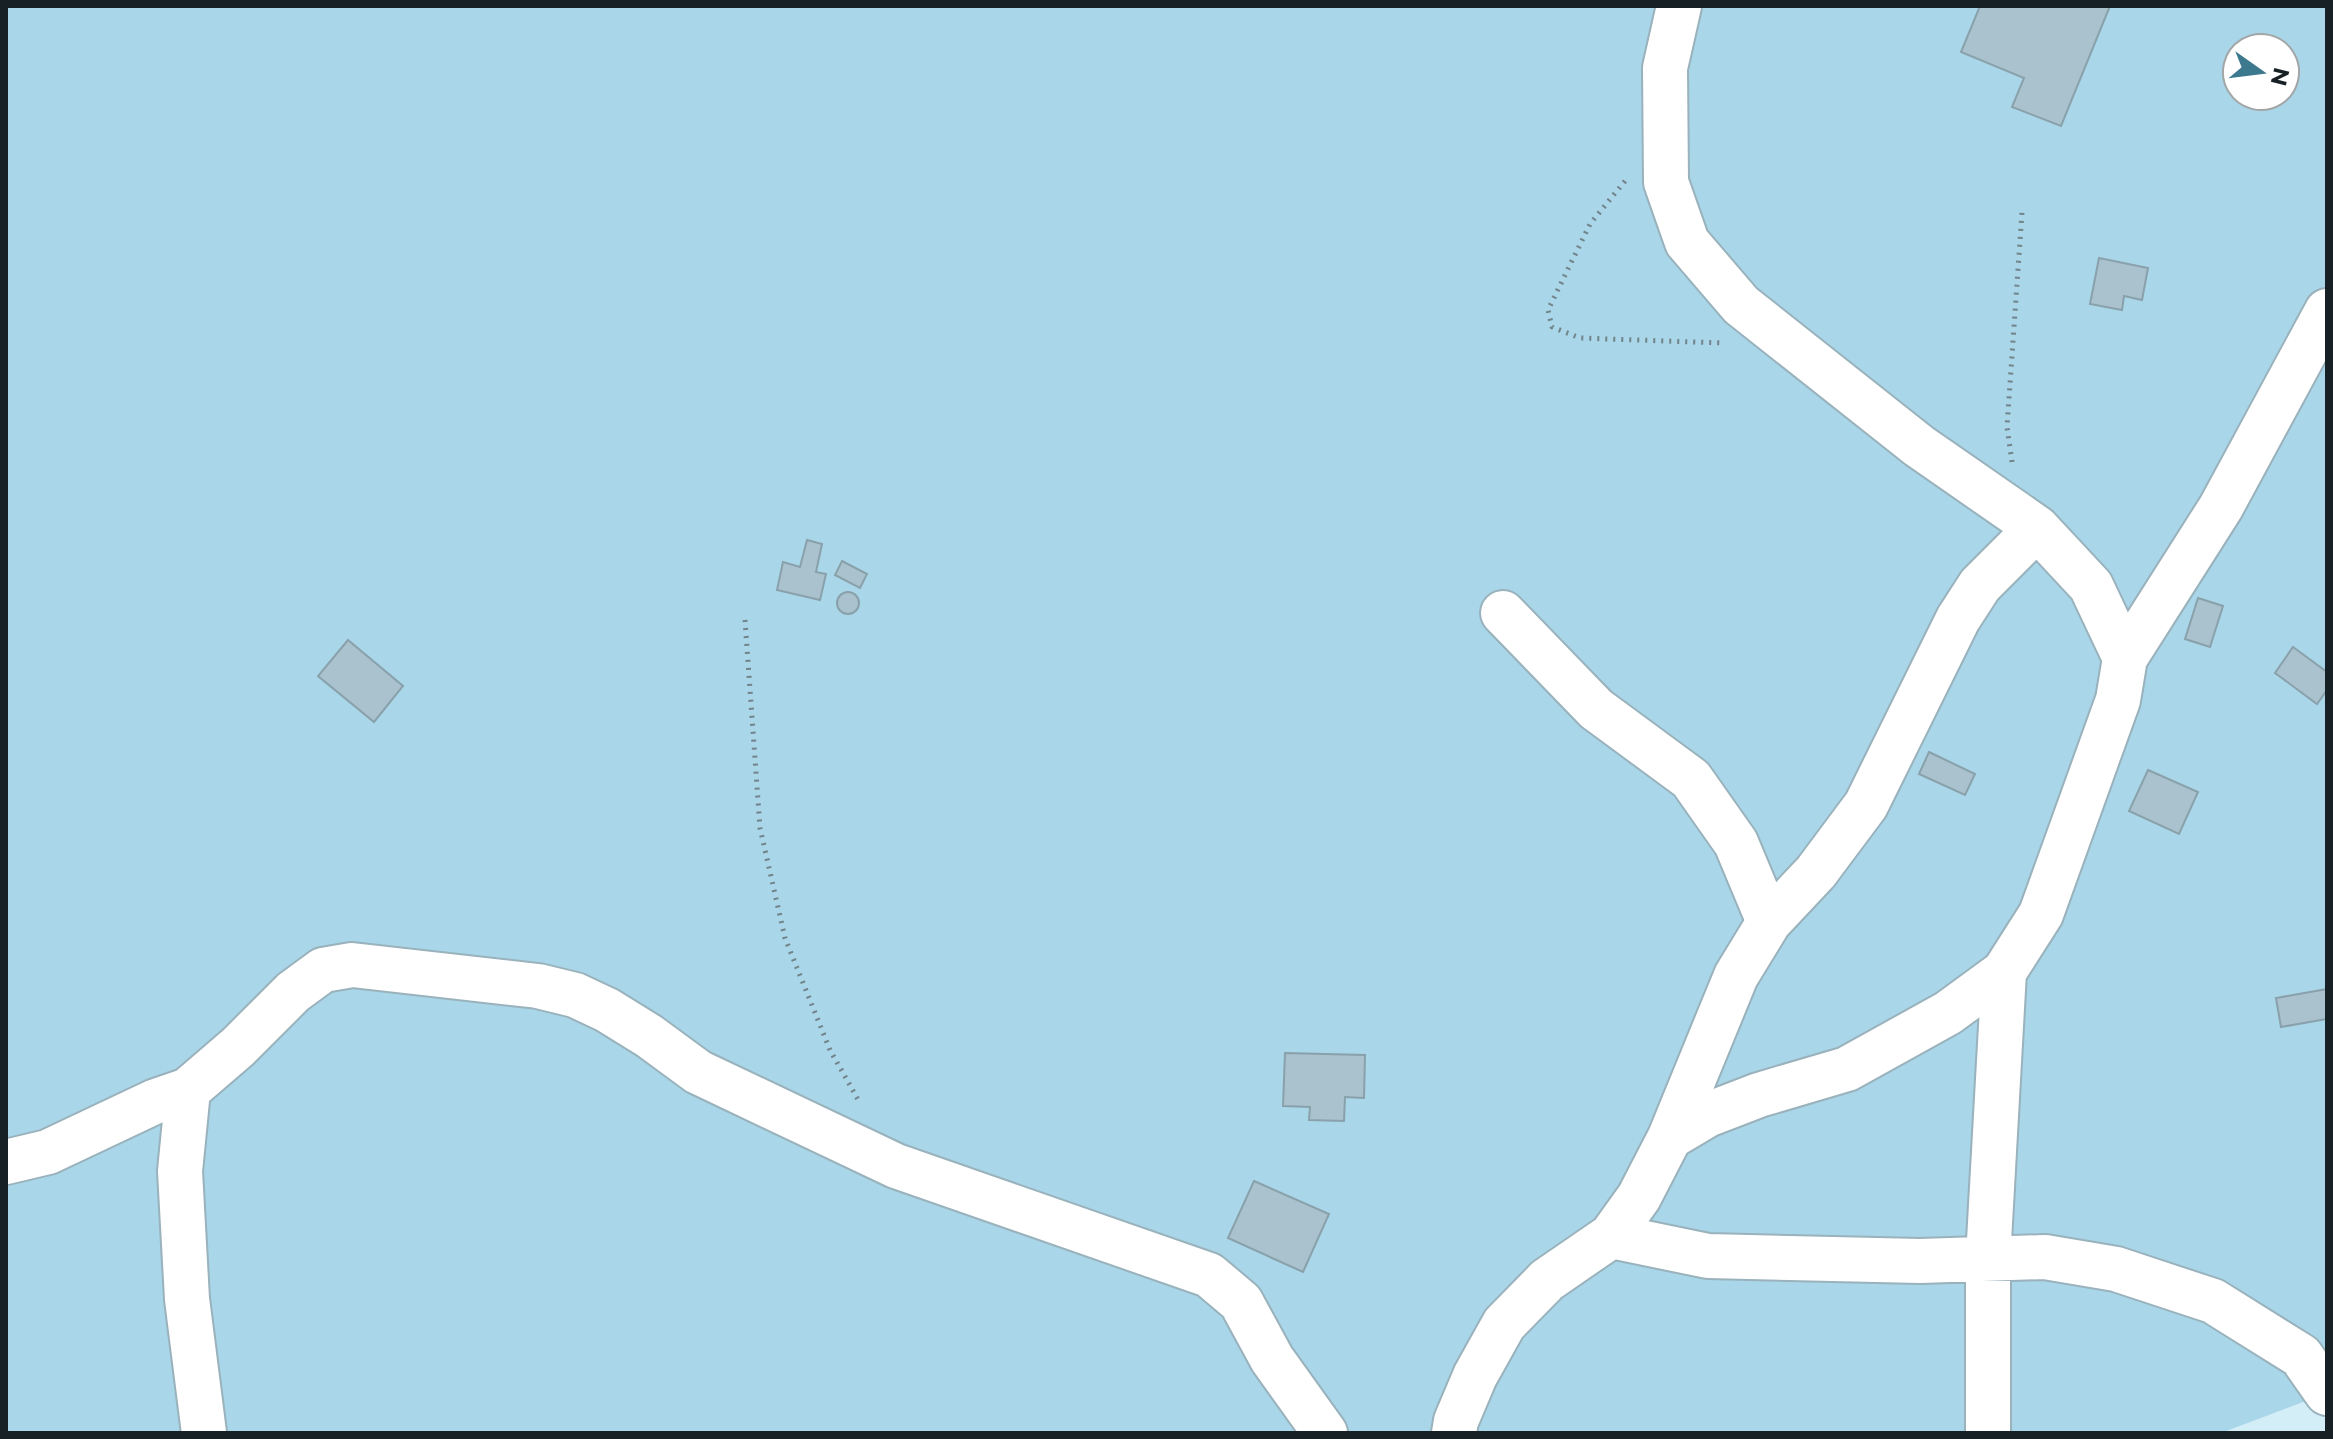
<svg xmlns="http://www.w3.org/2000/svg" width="2333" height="1439" font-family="Montserrat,sans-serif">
<rect width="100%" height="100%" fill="#d4eef8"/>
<path fill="#a9d6e8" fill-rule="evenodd" d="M6 6H2327V1393L2221 1433H6ZM2237 48H2285V96H2237Z"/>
<path fill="#aac2cd" stroke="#89a1ab" stroke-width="2" d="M1980 6H2110L2061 126 2012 107 2024 78 1961 52Z
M2099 258 2148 268 2142 300 2124 296 2122 310 2090 304Z
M807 540 822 544 816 572 826 574 820 600 777 590 783 562 800 567Z
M842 561 867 574 860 588 835 575Z
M837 603a11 11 0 1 1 22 0a11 11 0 1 1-22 0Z
M2198 598 2223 606 2210 647 2185 639Z
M348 640 403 686 374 722 318 676Z
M2293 647 2327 672V690L2317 704 2275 673Z
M1929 752 1975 774 1965 795 1919 774Z
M2148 770 2198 792 2179 834 2129 811Z
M2327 989V1019L2281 1027 2276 998Z
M1285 1053 1365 1055 1364 1098 1345 1097 1344 1121 1309 1120 1310 1107 1283 1106Z
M1254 1181 1329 1214 1303 1272 1228 1238Z"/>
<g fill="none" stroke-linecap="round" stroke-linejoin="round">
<defs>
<path id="minor" d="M1679 6 1665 68 1666 182 1687 242 1741 305 1919 446 2037 528 2091 586 2125 658
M1503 613 1596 709 1691 779 1736 843 1769 922
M188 1090 180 1171 187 1299 204 1433
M1670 1137 1736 976 1769 922 1816 872 1866 805 1958 619 1980 585 2037 528
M6 1162 48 1152 156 1101 188 1090 238 1047 293 992 323 970 352 965 538 986 575 995 607 1010 649 1036 698 1072 896 1166 1209 1275 1241 1302 1272 1359 1325 1433
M1611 1236 1708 1256 1920 1261 2045 1257 2116 1269 2213 1301 2301 1356 2327 1393
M1454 1433 1456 1421 1475 1376 1504 1324 1547 1280 1611 1236 1639 1197 1670 1137 1707 1115 1759 1095 1847 1069 1948 1013 2004 972 2041 914 2118 700 2125 658 2221 507 2327 311
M1988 1433V1259L2004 972"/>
</defs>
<use href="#minor" stroke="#99b2bc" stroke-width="48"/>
<path stroke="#72838a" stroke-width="5" stroke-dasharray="2 6" stroke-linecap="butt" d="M1625 181 1590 224 1548 310 1552 327 1580 338 1723 343
M2012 462 2007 427 2022 212
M745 620 760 828 785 938 830 1050 860 1103"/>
<use href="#minor" stroke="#fff" stroke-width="44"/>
</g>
<rect width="2333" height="1439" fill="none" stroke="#172024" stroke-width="16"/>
<g transform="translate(2261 72) rotate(104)"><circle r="38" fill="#ffffff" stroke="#a2a6a7" stroke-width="2"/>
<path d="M0-6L14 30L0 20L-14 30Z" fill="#3c798f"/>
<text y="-12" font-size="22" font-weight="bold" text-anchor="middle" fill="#172024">N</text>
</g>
</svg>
